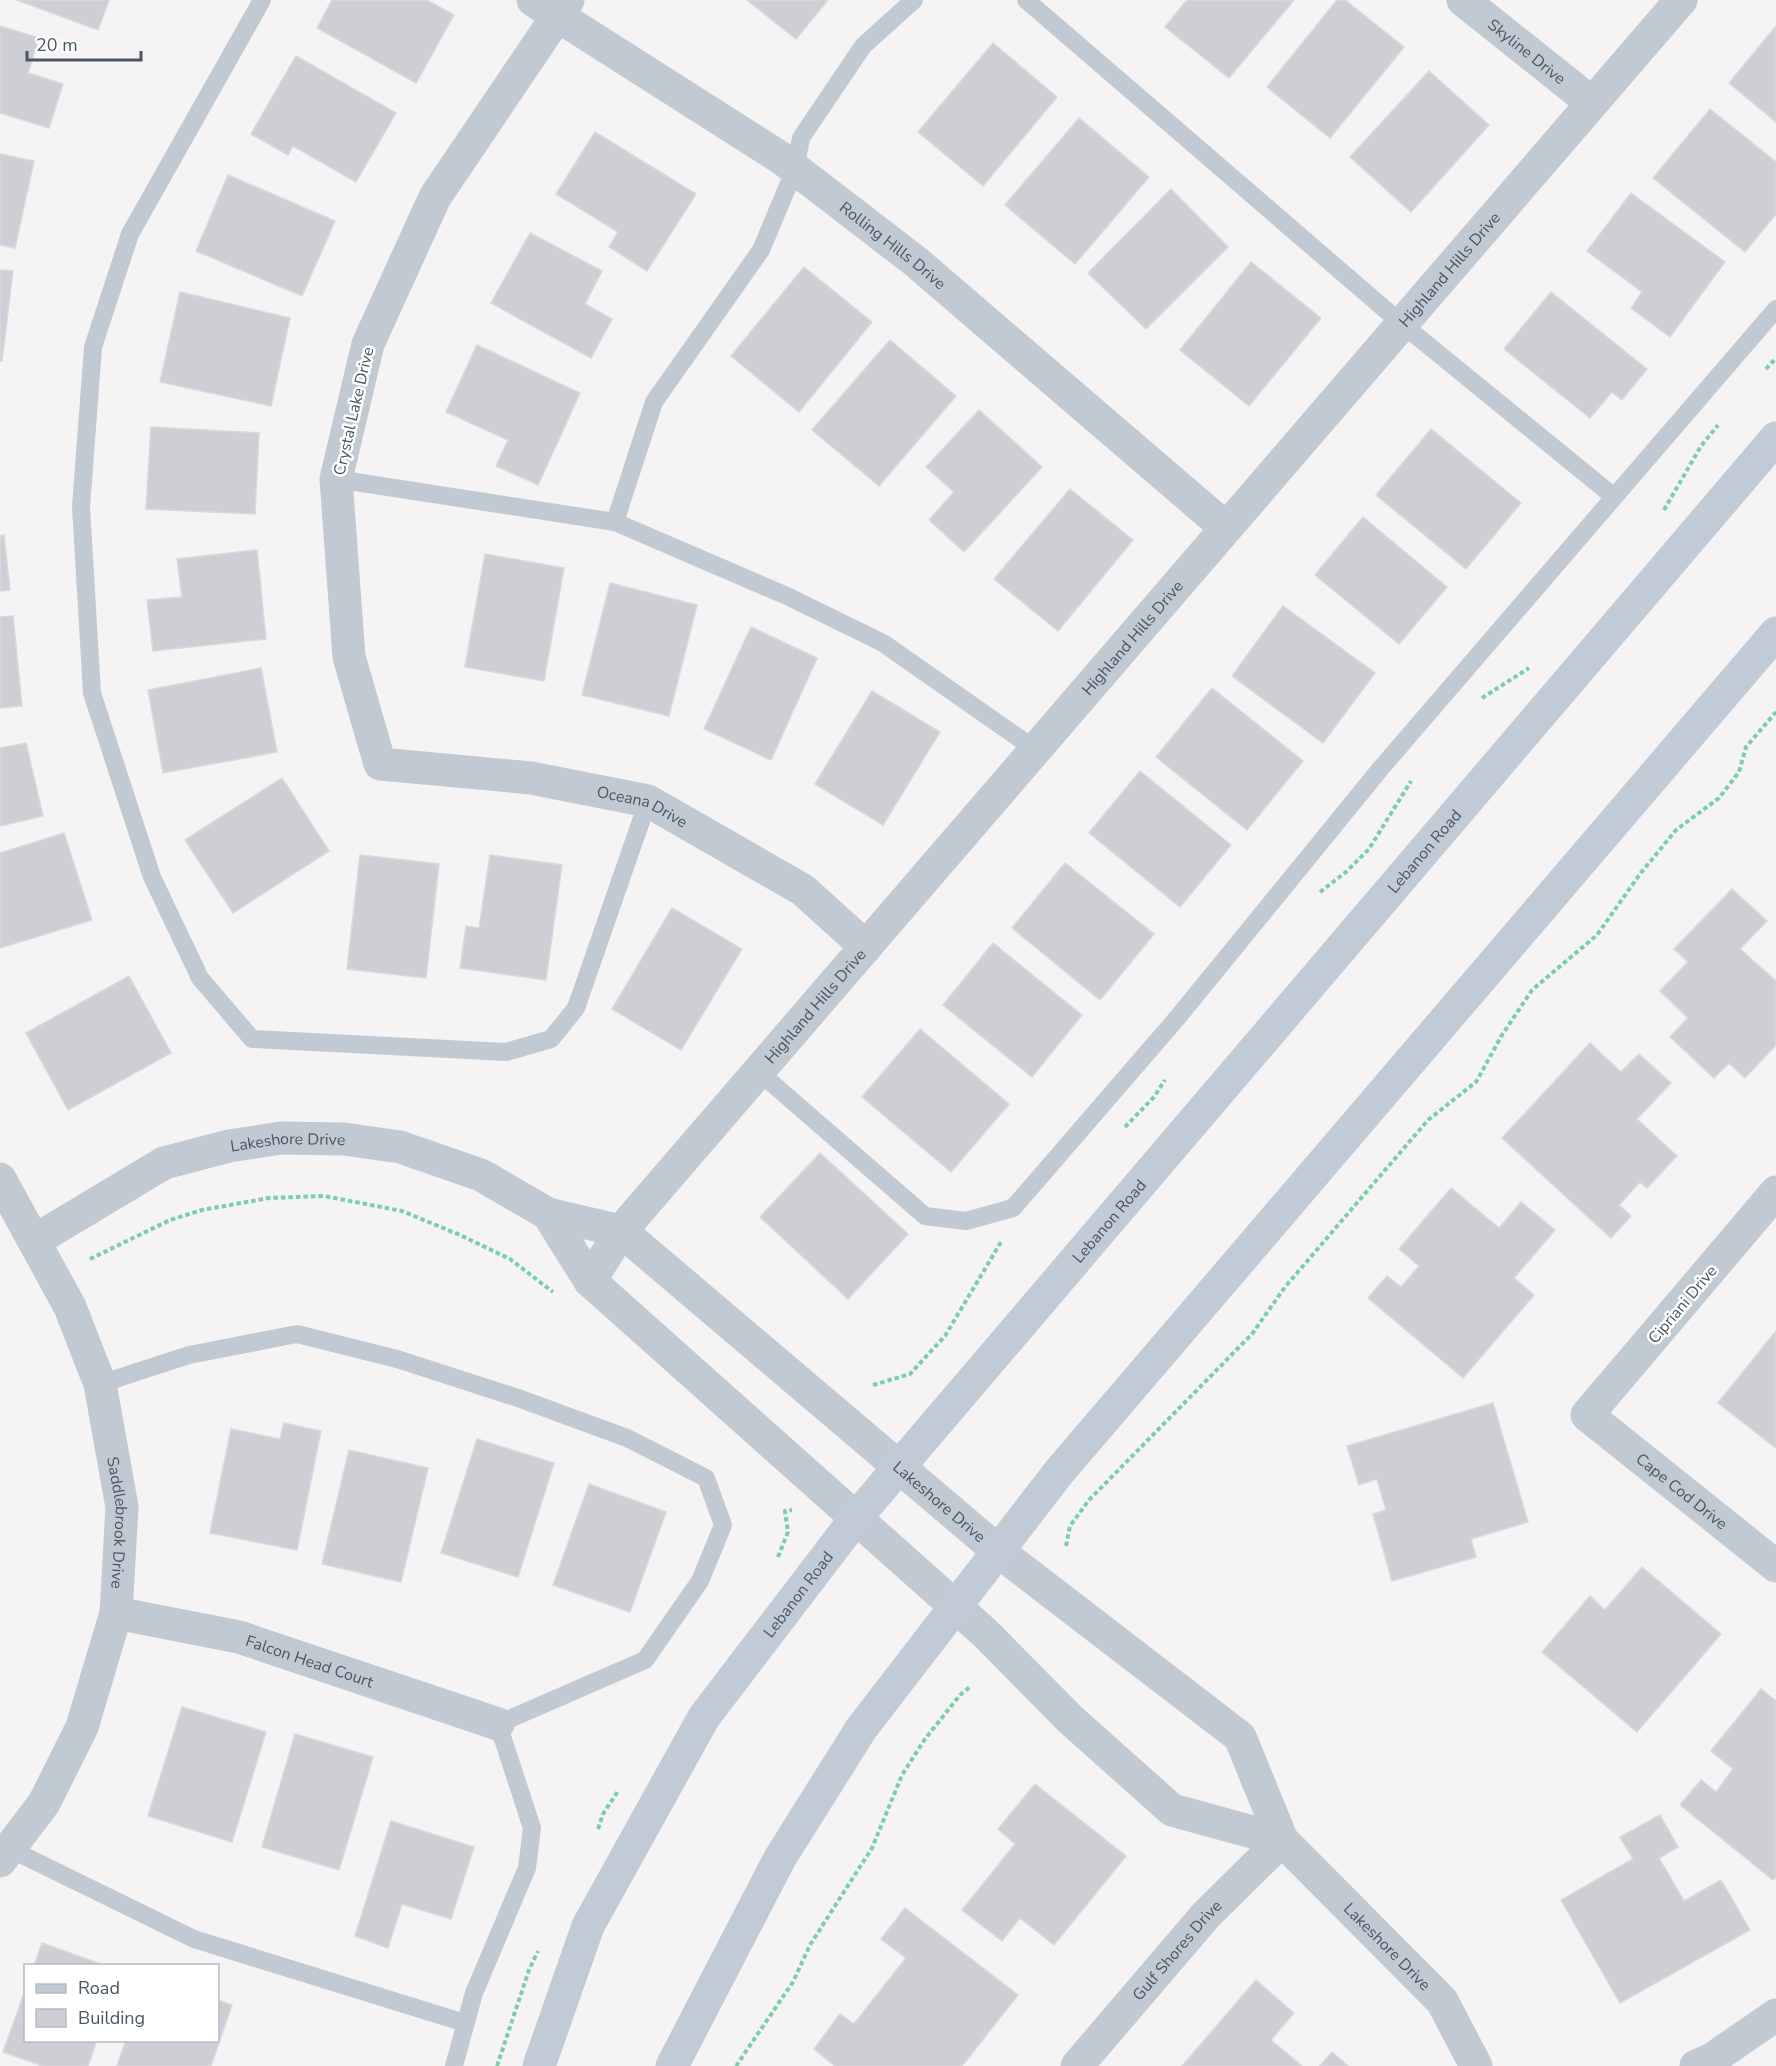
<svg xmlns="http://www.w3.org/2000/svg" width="1776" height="2066" font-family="'Nunito Sans',sans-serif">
<rect width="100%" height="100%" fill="#f5f3f3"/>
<path fill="#cdcfd5" stroke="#d7d9de" stroke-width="1.5" d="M17 0H109L98 30Z
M332 0H427L454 15 416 83 317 28Z
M747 0H828L796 39Z
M1187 0H1294L1229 78 1165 27Z
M1337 0H1345L1404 47 1330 138 1267 87Z
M0 26 39 38 28 73 63 84 49 128 0 113Z
M1776 26V122L1729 83Z
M993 43 1057 97 983 186 918 132Z
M296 56 396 113 356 182 293 146 288 155 251 134Z
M1429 71 1489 125 1411 212 1350 157Z
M1710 109 1776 162V214L1745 252 1653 178Z
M1079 118 1149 177 1075 264 1005 205Z
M595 132 696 194 647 271 609 247 618 232 556 194Z
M0 154 34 161 15 248 0 245Z
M228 175 335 221 302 296 196 251Z
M1171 189 1228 247 1146 329 1088 273Z
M1631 193 1725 262 1670 337 1631 308 1642 292 1587 251Z
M530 233 602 271 585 304 612 319 591 358 491 303Z
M1251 262 1321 318 1249 406 1180 350Z
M804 267 872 322 799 412 731 356Z
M0 270 13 271 2 361H0Z
M180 292 290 318 271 406 160 382Z
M1551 292 1647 369 1622 400 1612 392 1590 418 1504 349Z
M890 340 956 396 879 486 812 430Z
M477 345 580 393 538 485 496 466 508 440 446 412Z
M979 410 1042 467 964 552 929 520 954 492 926 467Z
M151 427 259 433 255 514 146 509Z
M1431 429 1521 503 1466 569 1376 495Z
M1070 489 1133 540 1058 631 994 579Z
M1363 517 1447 587 1399 644 1315 575Z
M4 535 10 590 0 591V536Z
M257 550 266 639 153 651 147 600 182 597 177 559Z
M485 554 564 568 544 681 465 667Z
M610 583 697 605 669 716 582 695Z
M1283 606 1375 673 1323 743 1232 676Z
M13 616 22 706 0 708V617Z
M751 627 817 658 771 760 704 729Z
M261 668 277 752 163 773 148 690Z
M1212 688 1303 761 1247 830 1156 757Z
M872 691 940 732 883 825 815 784Z
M26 743 43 816 0 826V748Z
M1140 771 1231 845 1180 907 1089 833Z
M282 778 329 851 233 913 185 840Z
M64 833 92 920 0 948V853Z
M360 855 439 864 426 978 347 969Z
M490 855 562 865 546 980 460 968 466 926 479 928Z
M1065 863 1154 934 1100 1000 1012 928Z
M1732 889 1767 921 1740 949 1776 981V1045L1745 1078 1729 1063 1714 1078 1670 1037 1688 1018 1660 991 1688 962 1674 949Z
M672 908 742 949 681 1050 612 1009Z
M993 943 1082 1015 1032 1077 943 1005Z
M129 976 171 1053 68 1110 26 1033Z
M920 1029 1009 1104 951 1172 862 1097Z
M1590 1043 1621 1072 1639 1054 1671 1083 1637 1119 1677 1156 1647 1188 1640 1182 1619 1205 1631 1216 1611 1238 1502 1138Z
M820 1153 908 1234 848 1299 760 1217Z
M1451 1188 1499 1228 1521 1202 1555 1230 1514 1278 1534 1295 1463 1378 1368 1298 1387 1276 1401 1287 1419 1266 1399 1249Z
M1776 1331V1448L1718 1403Z
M1493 1403 1528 1522 1471 1539 1476 1557 1392 1581 1373 1514 1386 1510 1377 1479 1359 1485 1347 1446Z
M284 1423 321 1431 297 1550 210 1533 231 1429 280 1439Z
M477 1439 554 1463 518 1577 441 1553Z
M349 1450 428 1468 401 1582 322 1564Z
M589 1484 666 1512 630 1612 553 1585Z
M1642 1567 1721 1634 1637 1732 1542 1652 1590 1596 1605 1610Z
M1761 1689 1776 1701V1877L1773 1880 1680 1805 1701 1780 1716 1792 1733 1769 1711 1751Z
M182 1707 266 1732 232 1842 148 1816Z
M295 1734 373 1757 339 1870 262 1847Z
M1035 1784 1126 1856 1054 1945 1020 1918 1002 1941 962 1910 1015 1844 998 1829Z
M1660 1815 1678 1847 1659 1858 1684 1901 1721 1880 1750 1930 1620 2003 1561 1900 1633 1859 1620 1837Z
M391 1821 474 1847 451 1919 402 1904 388 1948 355 1936Z
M905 1908 1018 1995 962 2066H835L814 2049 840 2014 854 2024 906 1958 881 1939Z
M42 1943 106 1966H34Z
M1256 1980 1294 2013 1271 2040 1302 2066H1182Z
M26 1988V2040H97L88 2066H43L3 2052Z
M218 2000 232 2005 211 2066H117L126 2040H218Z
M1332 2052 1348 2066H1320Z"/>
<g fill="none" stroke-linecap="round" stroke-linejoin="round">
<path stroke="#7ad0a6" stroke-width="4" stroke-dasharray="4.5 3" stroke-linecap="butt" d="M1766 369 1776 358
M1664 510 1701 446 1718 425
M1482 698 1529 668
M1320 892 1346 872 1369 849 1411 781
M1125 1127 1154 1097 1165 1080
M90 1259 170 1220 202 1210 269 1198 324 1196 402 1211 460 1235 510 1259 553 1292
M873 1385 910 1374 945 1336 1001 1242
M1066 1546 1070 1526 1089 1500 1252 1334 1285 1287 1428 1120 1476 1082 1502 1035 1532 990 1597 935 1640 874 1676 830 1719 798 1739 772 1746 747 1776 712
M778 1557 788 1532 785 1511 792 1510
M598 1829 603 1814 618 1791
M497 2066 529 1970 538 1951
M736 2066 793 1982 810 1945 872 1848 902 1775 925 1739 960 1695 971 1686"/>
<path stroke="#c1cad2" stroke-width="18" d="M262 0 130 234 93 347 81 507 92 693 152 877 200 978 252 1039 506 1052 551 1039 576 1008 648 801
M1026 0 1402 324 1613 496
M336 479 615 522 654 402 761 250 795 169 801 138 863 46 914 0
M615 522 787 596 883 643 1036 750
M759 1072 925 1216 966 1221 1013 1208 1178 1017 1381 768 1776 309
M100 1384 189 1355 297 1334 397 1359 518 1398 627 1438 706 1478 723 1525 700 1581 645 1660 498 1724 532 1828 527 1868 474 1993 454 2066
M8 1848 194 1939 465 2023"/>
<g stroke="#c1cad2" stroke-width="33">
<path id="s1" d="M533 0 781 158 915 261 1226 528"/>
<path id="s2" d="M568 0 435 197 368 344 336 479 349 657 380 764 531 778 648 801 803 890 866 947"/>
<path id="s3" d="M1463 0 1592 103"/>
<path id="s4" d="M0 1179 70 1307 100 1384 122 1507 116 1613 82 1727 44 1803 0 1861"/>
<path id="s5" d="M1776 1192 1587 1415 1776 1566"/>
<path d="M548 1214 590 1281 985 1633 1070 1719 1172 1810 1282 1840"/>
<path id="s6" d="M34 1241 164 1163 229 1146 281 1138 344 1139 400 1147 481 1175 548 1214 621 1231 998 1551 1240 1737 1282 1840 1442 2001 1476 2066"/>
<path id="s7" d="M590 1281 621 1231 1681 0"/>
<path id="s8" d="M116 1613 239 1637 498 1724"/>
<path id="s9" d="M1077 2066 1206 1915 1282 1840"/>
<path d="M1696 2066 1712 2059 1776 2015"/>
</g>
<g stroke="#c1cbd6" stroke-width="33">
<path id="s10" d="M539 2066 588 1926 704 1717 856 1518 899 1467 1776 438"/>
<path d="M672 2066 780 1858 861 1729 1059 1472 1776 633"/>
</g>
</g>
<g text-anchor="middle" stroke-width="5" stroke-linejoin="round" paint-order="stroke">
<g font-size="16" fill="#4a5661" stroke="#fff">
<text dy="6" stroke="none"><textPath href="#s3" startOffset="82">Skyline Drive</textPath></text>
<text dy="6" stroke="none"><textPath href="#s1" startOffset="436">Rolling Hills Drive</textPath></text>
<text dy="6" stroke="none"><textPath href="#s7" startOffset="1328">Highland Hills Drive</textPath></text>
<text transform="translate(353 411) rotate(-77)" y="6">Crystal Lake Drive</text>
<text dy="6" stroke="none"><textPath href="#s7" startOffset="842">Highland Hills Drive</textPath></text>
<text dy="6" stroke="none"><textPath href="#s2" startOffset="1095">Oceana Drive</textPath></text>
<text dy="6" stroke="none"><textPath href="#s10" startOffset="1514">Lebanon Road</textPath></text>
<text dy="6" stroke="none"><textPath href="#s7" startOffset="356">Highland Hills Drive</textPath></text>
<text dy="6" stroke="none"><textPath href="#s6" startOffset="278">Lakeshore Drive</textPath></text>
<text dy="6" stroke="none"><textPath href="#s10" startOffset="1028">Lebanon Road</textPath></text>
<text transform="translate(1682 1304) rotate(-50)" y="6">Cipriani Drive</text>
<text dy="6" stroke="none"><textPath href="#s5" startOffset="414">Cape Cod Drive</textPath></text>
<text dy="6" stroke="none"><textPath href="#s6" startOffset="1047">Lakeshore Drive</textPath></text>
<text dy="6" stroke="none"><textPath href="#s4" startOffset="369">Saddlebrook Drive</textPath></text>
<text dy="6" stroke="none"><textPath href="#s10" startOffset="542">Lebanon Road</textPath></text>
<text dy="6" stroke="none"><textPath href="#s8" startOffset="200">Falcon Head Court</textPath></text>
<text dy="6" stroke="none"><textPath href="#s6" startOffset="1690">Lakeshore Drive</textPath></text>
<text dy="6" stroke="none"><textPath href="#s9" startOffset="153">Gulf Shores Drive</textPath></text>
</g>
</g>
<rect x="24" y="1964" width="195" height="78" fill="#ffffff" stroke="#b7bbc0" stroke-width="1.5"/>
<rect x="36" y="1984" width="30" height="9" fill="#c1cbd6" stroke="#b7bbc0" stroke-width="1.5"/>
<text x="78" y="1994" font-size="18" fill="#4a5661">Road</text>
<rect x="36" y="2009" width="30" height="18" fill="#cdcfd5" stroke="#b7bbc0" stroke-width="1.5"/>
<text x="78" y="2024" font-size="18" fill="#4a5661">Building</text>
<path d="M27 51v9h114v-9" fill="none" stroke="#4a5661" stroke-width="3"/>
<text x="36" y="51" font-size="18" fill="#4a5661" stroke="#ffffff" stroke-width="4.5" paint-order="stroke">20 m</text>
</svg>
